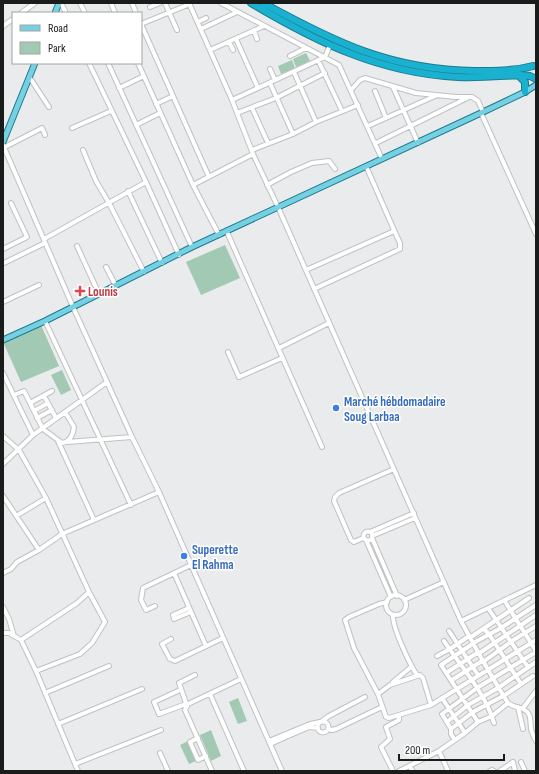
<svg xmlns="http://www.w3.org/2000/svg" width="539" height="774" font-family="'Sofia Sans Condensed',sans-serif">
<rect width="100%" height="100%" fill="#eaebed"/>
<path fill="#a2c9b3" d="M306 53 310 61 296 67 293 59Z
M292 60 295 68 281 74 278 66Z
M225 245 240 278 201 295 186 262Z
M41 325 59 366 21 382 3 342Z
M62 370 71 390 61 395 51 375Z
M238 698 247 721 238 724 229 702Z
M211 730 221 756 211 761 200 735Z
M188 741 196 761 189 764 180 745Z"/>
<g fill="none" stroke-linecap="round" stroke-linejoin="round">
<defs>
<path id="minor" d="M61 3 66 13
M80 3 85 13
M111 3 115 13
M132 3 136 13
M165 3 177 30
M189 3 232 100 253 154 278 207 461 621C476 649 491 676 508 703 515 708 517 706 523 709 532 713 530 721 531 729 532 733 534 737 536 741
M221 3 339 65 382 159
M150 7 160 3
M21 13 35 3
M198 22 206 18
M141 24 209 177
M141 24 190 4
M3 26 13 19
M201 29 237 12
M254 31 257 39
M236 39 258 88
M229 42 233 50
M210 50 264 26
M290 56 306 48
M318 60 342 111
M89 63 146 182 179 255
M108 63 192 247
M138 63 193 185 219 235
M270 69 275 80
M294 72 316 122
M30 78 49 107
M270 83 293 134
M393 87 418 143
M119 88 144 76
M351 90 360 80 365 78 416 93 456 97H472L478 101 483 112
M375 91 386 118
M232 100 325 57 330 45
M156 104 173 96
M252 108 268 143
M237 113 276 98 325 73
M481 113 536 234
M136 125 160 113
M368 126 435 96
M72 128 111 111
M376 143 469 97
M3 145 73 307 132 437 159 492 282 771
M5 147 42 128 45 135
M83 150 96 181 109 203 144 272
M252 150 293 134 316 122 358 105
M193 185 253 154
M267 185 291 172 312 163 329 161 335 169
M128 191 162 263
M227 232 322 447
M44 239 146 182
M77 246 99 294
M3 249 27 237 11 203
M4 263 45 243
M106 267 116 286
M306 270 392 232 394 230 366 166
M314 289 400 249V243L394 230
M3 302 39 285
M45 321 131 505
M279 348 329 323
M228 352 239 377 282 358
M3 373 33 435
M14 395 24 391 43 429 62 443C70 442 73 435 74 427L65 412
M44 396 56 418
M30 403 52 391
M34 411 48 403
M37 418 52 410
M3 436 19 450 46 498 89 592 105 622 92 643 80 654 36 671
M58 441 94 520
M67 442 132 437
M3 464 33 435 107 382
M3 496 39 550
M16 516 46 498
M363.5 536a4.5 4.5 0 1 1 9 0a4.5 4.5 0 1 1-9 0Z
M370 532 414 513
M372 536 415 518
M363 538 354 542 351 540 334 501 335 497 339 493 394 469
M372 538 397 596
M366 540 391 597
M3 573 11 569 17 562 39 550 62 534 159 492
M174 573 206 646
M386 605a10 10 0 1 1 20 0a10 10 0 1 1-20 0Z
M404 600 444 582
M504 600 536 651
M155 606 146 610 141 600 143 588 191 565
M3 607 9 619 14 636
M189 608 173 615 174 619 191 612
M488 608 528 667
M393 615C392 627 410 665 417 675
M461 621 536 585
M484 629 489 634 521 684
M449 631 478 675
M3 633H9L21 640 36 671 78 771
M471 637 529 598
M171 639 162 644 170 659 175 661 223 638
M21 640 77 603 89 592
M444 641C461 667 485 692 494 723
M478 654 536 615
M437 656 450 649 469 636
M483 662 512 641 536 626
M446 673 477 653
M452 680 482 661
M393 682 411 667
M178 691 154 702 159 714 186 704
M45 693 109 666
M210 694 244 771
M378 694 354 648 345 620 349 617 379 604 387 602
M442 698 465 733
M431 705 423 678 420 675 390 685 378 694 386 717 389 718 431 705 536 640
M187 706 179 683 195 675
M518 707 523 729
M523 708 536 691
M322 721 329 716 365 697
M317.5 727a5.5 5.5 0 1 1 11 0a5.5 5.5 0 1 1-11 0Z
M447 722 468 705 498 688 536 662
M478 722 441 665 477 641 501 628 536 605
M58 724 142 689
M328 729 332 730 336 729 382 707
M451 729 473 712 505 695 533 676
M198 738 190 742 198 760 206 756
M455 740 451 734V729L442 714 477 688 536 652
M269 741 310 724 320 722
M270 744 309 727 318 728
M439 751 448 771
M160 753 168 771
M521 762 525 771
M75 764 161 730
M409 766 439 751 465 733 478 722 492 716 508 703
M212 771 185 710 188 704 241 679
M393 771 381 747 390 739 386 727 399 720V715
M399 771 409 766 413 771
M490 771 492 770 494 771
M500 771 513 762 515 771"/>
<path id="major" d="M55 13 59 3
M3 142 35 63
M3 340 45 321 192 247 481 113 525 92 536 85"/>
<path id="highway" d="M251 3C317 42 379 73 458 77 479 78 500 76 521 75L530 76 536 79
M263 3C336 43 391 70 475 71 494 71 514 71 533 66
M518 75 525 82V92"/>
</defs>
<use href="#minor" stroke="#c0c1c2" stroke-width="6"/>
<use href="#major" stroke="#1a7c90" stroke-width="7"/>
<use href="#highway" stroke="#1a7c90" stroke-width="8"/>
<use href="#minor" stroke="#fff" stroke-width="4"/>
<use href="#major" stroke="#76d0e2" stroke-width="5"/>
<use href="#highway" stroke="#1ab0cf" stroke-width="6"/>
</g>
<path fill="#e0444e" stroke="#fff" stroke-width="1.5" d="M78 285h4v4h4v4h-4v4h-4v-4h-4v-4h4z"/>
<g fill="#3f7fe0" stroke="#fff" stroke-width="1.5">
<circle cx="336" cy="408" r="4"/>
<circle cx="184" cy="556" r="4"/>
</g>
<g text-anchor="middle" stroke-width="3" stroke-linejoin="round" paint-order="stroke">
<g font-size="13" font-weight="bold" fill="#be3a42" stroke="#fff" text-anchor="start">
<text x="88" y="296">Lounis</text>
</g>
<g font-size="13" font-weight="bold" fill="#366cbe" stroke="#fff" text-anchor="start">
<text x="344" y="406">Marché hébdomadaire<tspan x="344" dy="15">Soug Larbaa</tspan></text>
<text x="192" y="554">Superette<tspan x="192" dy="15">El Rahma</tspan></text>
</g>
</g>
<rect width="539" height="774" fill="none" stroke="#1a1b1b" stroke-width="8"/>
<rect x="12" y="12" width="130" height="52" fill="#ffffff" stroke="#a3a4a4"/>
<rect x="20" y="25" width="20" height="6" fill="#76d0e2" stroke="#a3a4a4"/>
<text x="48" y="32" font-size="12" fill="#1a1b1b">Road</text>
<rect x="20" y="42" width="20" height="12" fill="#a2c9b3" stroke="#a3a4a4"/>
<text x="48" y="52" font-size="12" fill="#1a1b1b">Park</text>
<path d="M399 754v6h105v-6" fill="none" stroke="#1a1b1b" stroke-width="2"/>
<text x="405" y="754" font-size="12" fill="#1a1b1b" stroke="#ffffff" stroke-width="3" paint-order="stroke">200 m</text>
</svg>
